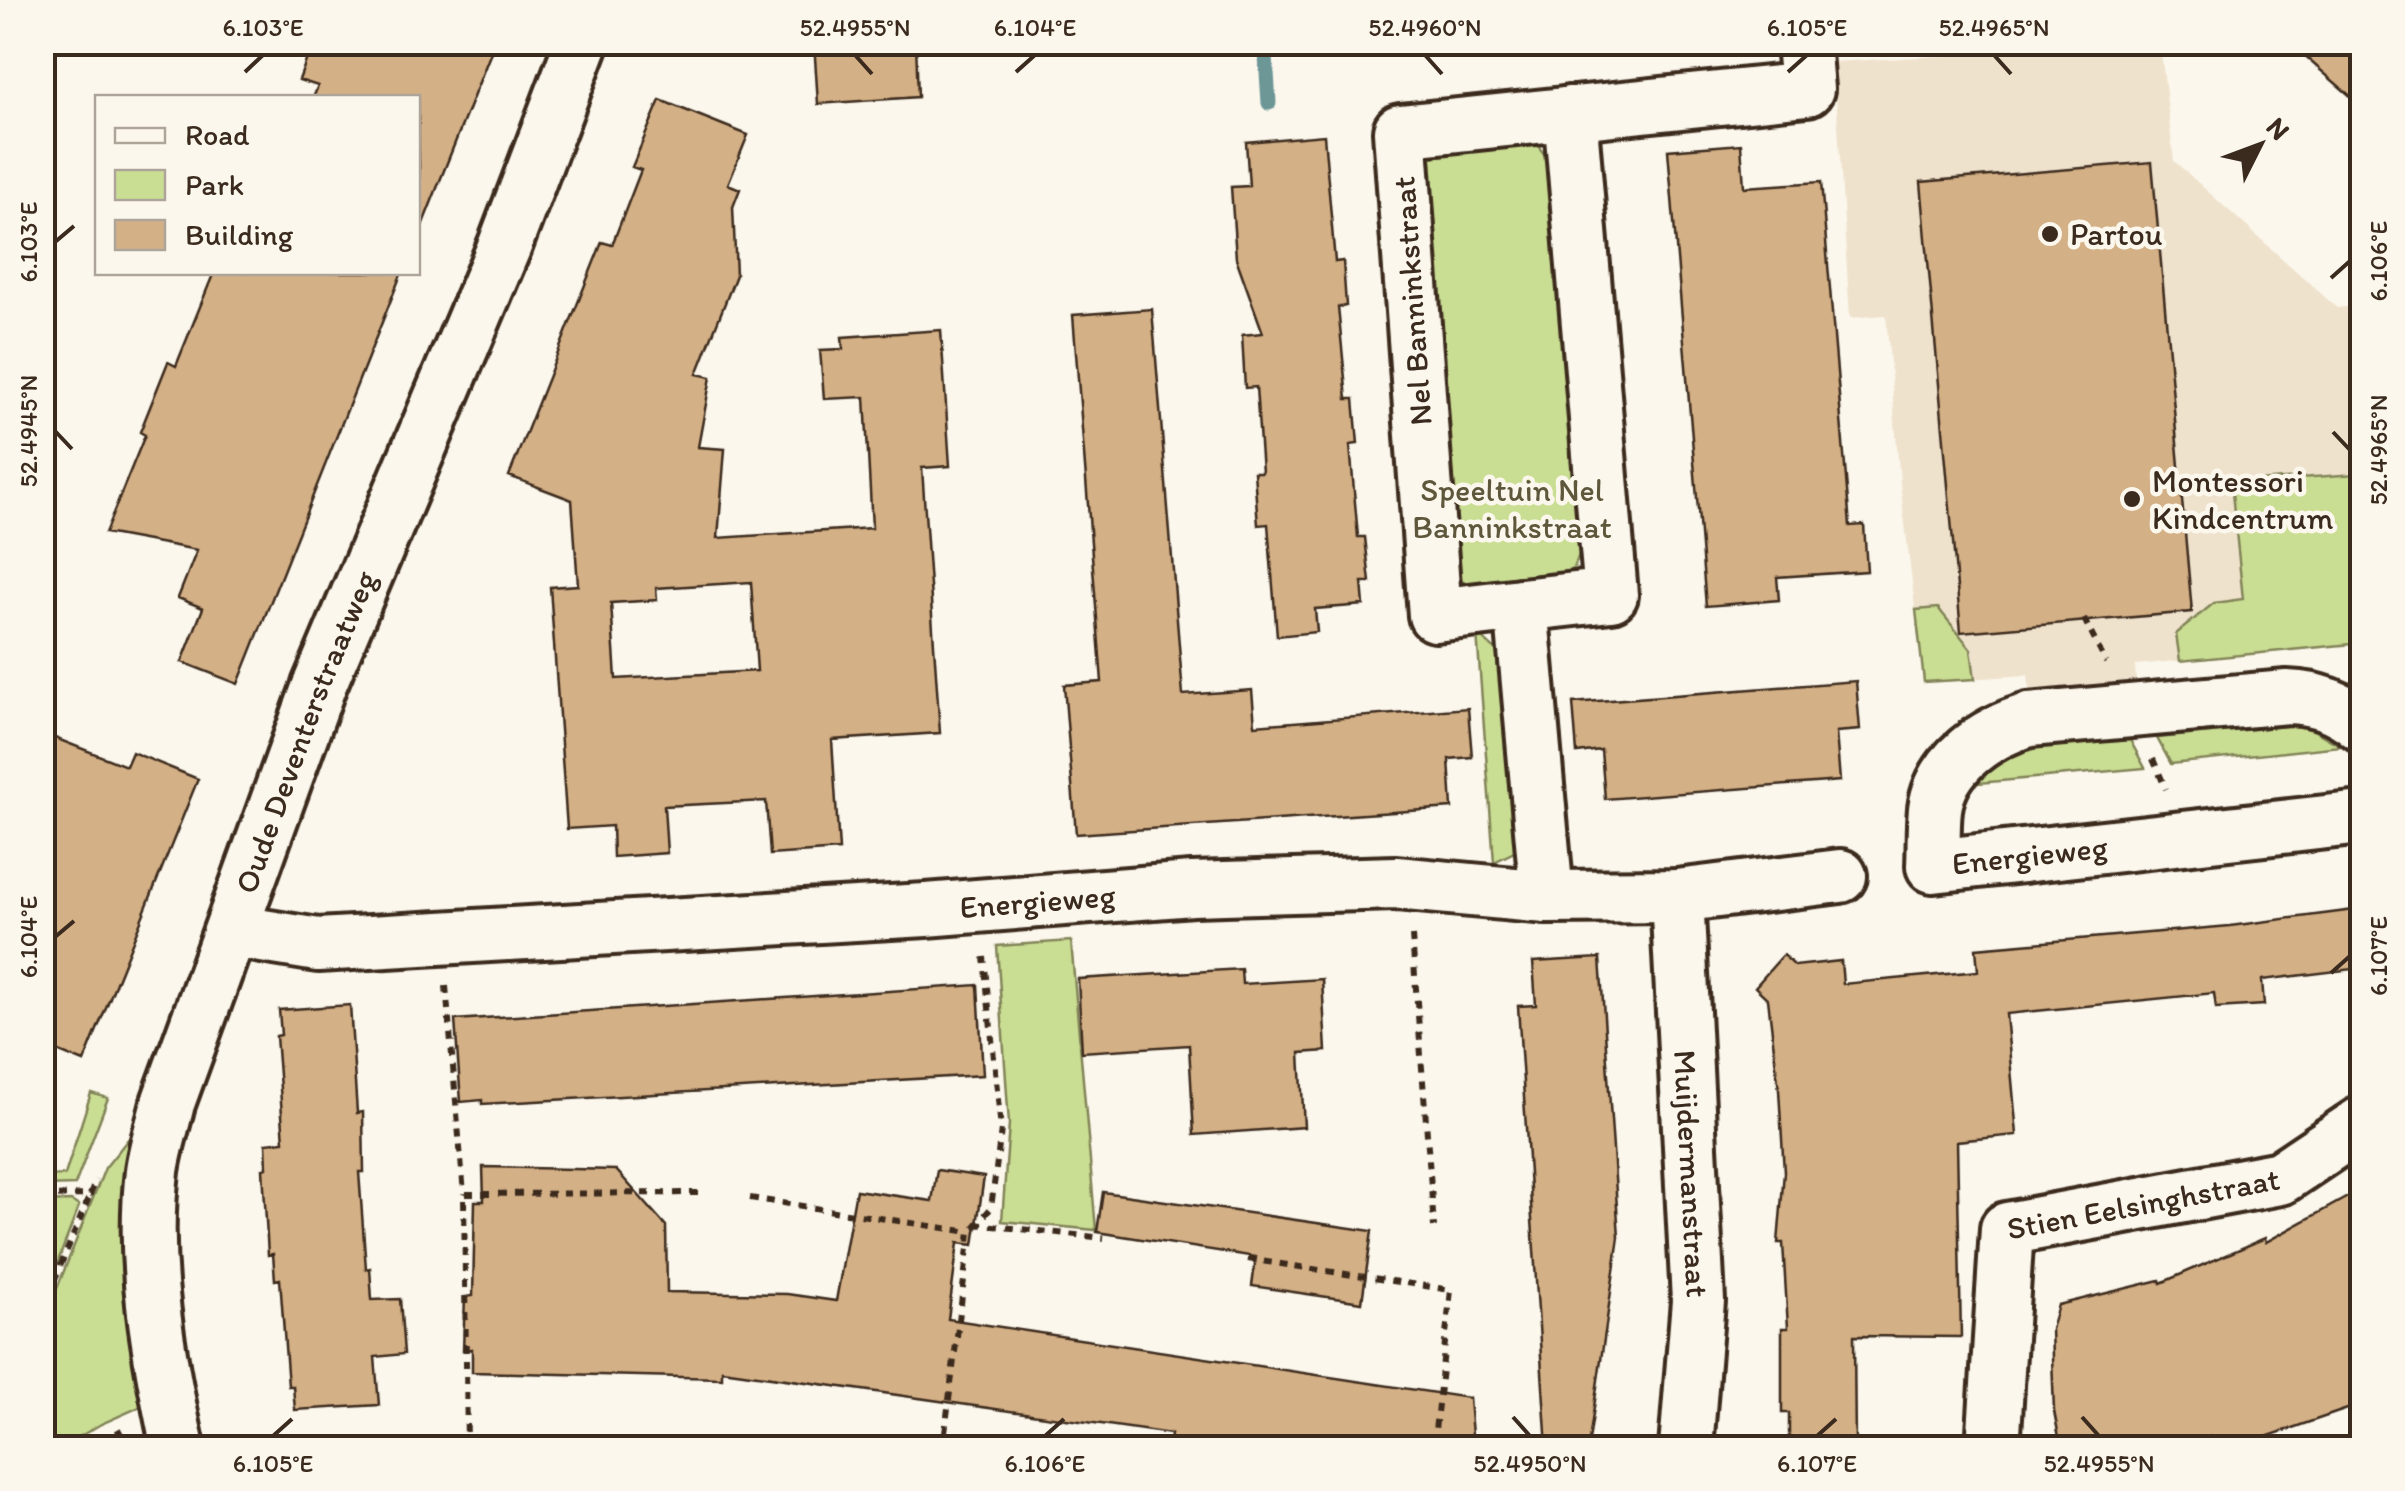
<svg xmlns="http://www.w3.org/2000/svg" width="2405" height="1491" font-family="Itim,sans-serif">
<rect width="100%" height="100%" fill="#fbf7ec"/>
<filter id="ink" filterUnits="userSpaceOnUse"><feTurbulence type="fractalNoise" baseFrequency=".01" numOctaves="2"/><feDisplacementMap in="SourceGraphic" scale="20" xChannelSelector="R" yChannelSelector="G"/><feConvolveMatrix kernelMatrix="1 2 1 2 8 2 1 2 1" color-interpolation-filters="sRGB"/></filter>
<g filter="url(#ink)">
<path fill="#efe2cd" d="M2160 43 2174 161 2337 308 2362 305V643L2135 665 2137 697 2031 707 2028 675 1924 682 1900 483 1886 315 1850 318 1834 62Z"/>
<path fill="#cade93" stroke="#828458" stroke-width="2.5" d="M1535 142 1548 159 1583 544 1574 568 1559 580 1471 585 1462 580 1455 572 1427 156 1441 146Z
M2356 474 2362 538V643L2180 661 2176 634 2214 603 2243 599 2231 483Z
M1938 608 1971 649 1975 679 1924 682 1916 610Z
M1477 633 1502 656 1518 850 1494 862Z
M2297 725 2308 727 2341 746 2171 764 2157 738Z
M2130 740 2145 768 1978 783C2012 737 2078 745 2130 740Z
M1071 941 1096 1230 1002 1221 1009 1124 997 946Z
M91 1093 108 1098 75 1185 43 1186V1177L65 1175Z
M133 1133 129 1218 151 1402 101 1424 60 1448H43L42 1326 105 1168Z
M71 1201 79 1206 43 1301V1202Z"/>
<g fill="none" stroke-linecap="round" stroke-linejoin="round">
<path stroke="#6d9697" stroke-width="15" d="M1265 42 1269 103"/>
</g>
<path fill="#d4b086" stroke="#3b2a1e" stroke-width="2.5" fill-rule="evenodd" d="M313 42H495L420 231 418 98H313L318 86 299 80Z
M814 42H916L918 97 818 104Z
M2288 42H2362V106Z
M660 100 748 135 728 184 740 189 733 207 736 275 697 374 711 377 698 447 725 449 718 538 872 528 865 397 824 399 820 350 843 349 842 337 941 330 950 466 922 468 940 733 832 740 839 850 770 855 766 801 664 806 667 853 613 857 612 826 567 829 550 587 578 585 572 500 509 476 602 242 612 245 641 170 632 167ZM751 582 757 671 616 679 611 603 657 600 656 588Z
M1324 135 1335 262 1343 261 1346 306 1338 307 1347 399H1354L1358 444 1350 445 1358 537H1365L1370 582H1362L1364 605 1315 609 1317 632 1277 636 1268 524 1258 525 1254 472H1262L1256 387 1245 388 1242 335 1263 333 1236 258 1231 187 1249 186 1246 142Z
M1741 144 1744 187 1821 182 1850 526 1864 525 1867 571 1777 577 1779 600 1706 606 1668 150Z
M2152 162 2192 612 1961 632 1921 182Z
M214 272H402L238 684 182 662 203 608 178 598 197 550 105 533 145 435 140 432 168 362 176 366Z
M1152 309 1183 695 1252 690 1255 725 1468 708 1472 757 1449 759 1452 808 1076 834 1064 685 1102 682 1073 315Z
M1856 681 1860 730 1836 732 1840 781 1605 799 1601 750 1577 753 1573 703Z
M42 733 126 766 132 752 198 779 84 1062 42 1045Z
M2362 909V968L2262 980 2264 1005 2216 1008 2214 993 2006 1014 2017 1135 1957 1141 1961 1337 1854 1336 1855 1448H1789V1413H1782V1328H1788L1783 1243H1778L1784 1172 1779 1090 1768 999 1755 987 1783 955 1795 966 1841 961 1843 984 1978 971 1976 948 2230 926Z
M1600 958 1619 1237 1588 1448H1547L1518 1006 1536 1005 1533 962Z
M1241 969 1242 984 1322 979 1326 1051 1300 1053 1304 1127 1194 1135 1189 1045 1082 1052 1078 979Z
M978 985 983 1075 482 1104V1100L461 1102 455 1020Z
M350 1005 357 1113 363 1112 364 1172H359L366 1269 370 1268 372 1300 400 1299 404 1354 375 1357 379 1405 295 1410 293 1386H288L280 1279 275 1280 273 1254 268 1255 263 1169 267 1168 266 1143 284 1141 276 1036 281 1035 279 1010Z
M483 1167 616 1170 666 1226 667 1292 787 1294 836 1301 856 1190 932 1201 937 1170 984 1177 974 1245 958 1243 948 1319 1469 1398 1473 1448H1215L1170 1442 1171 1434 722 1370V1378L472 1372V1349L463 1350 465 1297 473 1296 475 1201H484Z
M2362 1189V1404L2254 1441 2249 1448H2213L2210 1437 2158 1448H2061L2054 1411 2051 1329 2058 1305 2160 1280 2161 1283 2265 1238 2266 1242Z
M1103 1192 1372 1231 1362 1302 1252 1286 1256 1257 1097 1232Z"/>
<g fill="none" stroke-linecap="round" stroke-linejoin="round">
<defs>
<g id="minor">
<path d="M1521 605 1611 595 1570 113"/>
<path id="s1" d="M2362 725C2339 706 2318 698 2287 697L2029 720C1987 732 1941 762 1935 809 1933 828 1934 847 1933 866L2362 818"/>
<path id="s2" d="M1677 896 1698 1301 1686 1448"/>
<path d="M1547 897 1521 605 1435 615 1400 131 1807 89 1803 42"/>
<path id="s3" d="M232 931 318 945 926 910 1192 889 1396 883 1547 897 1677 896 1840 876"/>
<path id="s4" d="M178 1448C159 1359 141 1263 152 1171 155 1148 163 1125 168 1103L319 686 505 245 582 42"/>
<path id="s5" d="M1993 1448 2007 1229 2280 1178 2362 1123"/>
</g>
</defs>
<use href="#minor" stroke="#3b2a1e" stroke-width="60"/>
<path stroke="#3b2a1e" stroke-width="6" stroke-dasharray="8 8" stroke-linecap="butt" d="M2084 619 2106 663
M2153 759 2166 789
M1412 936 1434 1227
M446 986 464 1194
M42 1196 90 1195 96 1180
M750 1198 970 1232
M975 1224 1104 1238
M1248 1259 1451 1290 1433 1448
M42 1310 90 1195
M88 1448 122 1430
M467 1448 464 1194 705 1193
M943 1448 970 1232 991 1208 1001 1130 984 957"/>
<use href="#minor" stroke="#fbf7ec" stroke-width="52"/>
</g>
</g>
<path fill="none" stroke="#3b2a1e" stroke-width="4" d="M855 55 872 74M1425 55 1442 74M1994 55 2011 74M245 72 263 55M1016 72 1035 55M1788 72 1807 55M55 242 74 226M2331 278 2350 261M55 431 72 449M2333 432 2350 450M55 937 74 921M2331 973 2350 956M1513 1417 1530 1436M2082 1417 2099 1436M273 1436 292 1419M1045 1436 1064 1419M1817 1436 1836 1419"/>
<g fill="#3b2a1e" stroke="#fbf7ec" stroke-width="4">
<circle cx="2050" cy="234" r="10"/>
<circle cx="2132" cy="499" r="10"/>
</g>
<g text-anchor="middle" stroke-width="9" stroke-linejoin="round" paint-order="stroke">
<g font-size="32" fill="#3b2a1e" stroke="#fbf7ec" text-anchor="start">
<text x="2070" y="245">Partou</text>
<text x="2152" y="492">Montessori<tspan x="2152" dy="37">Kindcentrum</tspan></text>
</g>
<g font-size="32" fill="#3b2a1e" stroke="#fbf7ec">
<text transform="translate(1412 301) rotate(-94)" y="11">Nel Banninkstraat</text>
<text dy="11" stroke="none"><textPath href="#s4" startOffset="745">Oude Deventerstraatweg</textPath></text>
<text dy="11" stroke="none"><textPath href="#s1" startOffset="632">Energieweg</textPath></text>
<text dy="11" stroke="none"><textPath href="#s3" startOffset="808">Energieweg</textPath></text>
<text dy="11" stroke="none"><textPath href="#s2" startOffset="278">Muijdermanstraat</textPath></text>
<text dy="11" stroke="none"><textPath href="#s5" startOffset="358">Stien Eelsinghstraat</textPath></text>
</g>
<g font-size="32" fill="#5f573b" stroke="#fbf7ec">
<text x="1512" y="501">Speeltuin Nel<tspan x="1512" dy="37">Banninkstraat</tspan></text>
</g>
</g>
<rect width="2405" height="1491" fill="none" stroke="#fbf7ec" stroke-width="110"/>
<rect x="95" y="95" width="325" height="180" fill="#fbf7ec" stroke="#aea59a" stroke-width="2.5"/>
<rect x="115" y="128" width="50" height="15" fill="#fbf7ec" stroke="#aea59a" stroke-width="2.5"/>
<text x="185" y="145" font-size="30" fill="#3b2a1e">Road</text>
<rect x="115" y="170" width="50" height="30" fill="#cade93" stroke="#aea59a" stroke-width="2.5"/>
<text x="185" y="195" font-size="30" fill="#3b2a1e">Park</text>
<rect x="115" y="220" width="50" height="30" fill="#d4b086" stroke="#aea59a" stroke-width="2.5"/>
<text x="185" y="245" font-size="30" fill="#3b2a1e">Building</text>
<g transform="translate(2260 145) rotate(48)" stroke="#fbf7ec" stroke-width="8" paint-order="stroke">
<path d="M0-8L18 38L0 25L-18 38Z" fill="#3b2a1e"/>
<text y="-15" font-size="28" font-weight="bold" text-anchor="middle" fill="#3b2a1e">N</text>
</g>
<rect x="55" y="55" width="2295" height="1381" fill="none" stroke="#3b2a1e" stroke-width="4"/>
<g font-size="25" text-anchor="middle" fill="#3b2a1e">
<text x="263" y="36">6.103°E</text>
<text x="855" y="36">52.4955°N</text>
<text x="1035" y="36">6.104°E</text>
<text x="1425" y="36">52.4960°N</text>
<text x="1807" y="36">6.105°E</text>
<text x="1994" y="36">52.4965°N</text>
<text transform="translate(28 242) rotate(-90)" y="9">6.103°E</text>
<text transform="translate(2378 261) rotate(-90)" y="9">6.106°E</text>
<text transform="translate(28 431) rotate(-90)" y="9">52.4945°N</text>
<text transform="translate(2378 450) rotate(-90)" y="9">52.4965°N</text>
<text transform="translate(28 937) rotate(-90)" y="9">6.104°E</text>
<text transform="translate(2378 956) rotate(-90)" y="9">6.107°E</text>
<text x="273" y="1472">6.105°E</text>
<text x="1045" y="1472">6.106°E</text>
<text x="1530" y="1472">52.4950°N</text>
<text x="1817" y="1472">6.107°E</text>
<text x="2099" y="1472">52.4955°N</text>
</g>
</svg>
